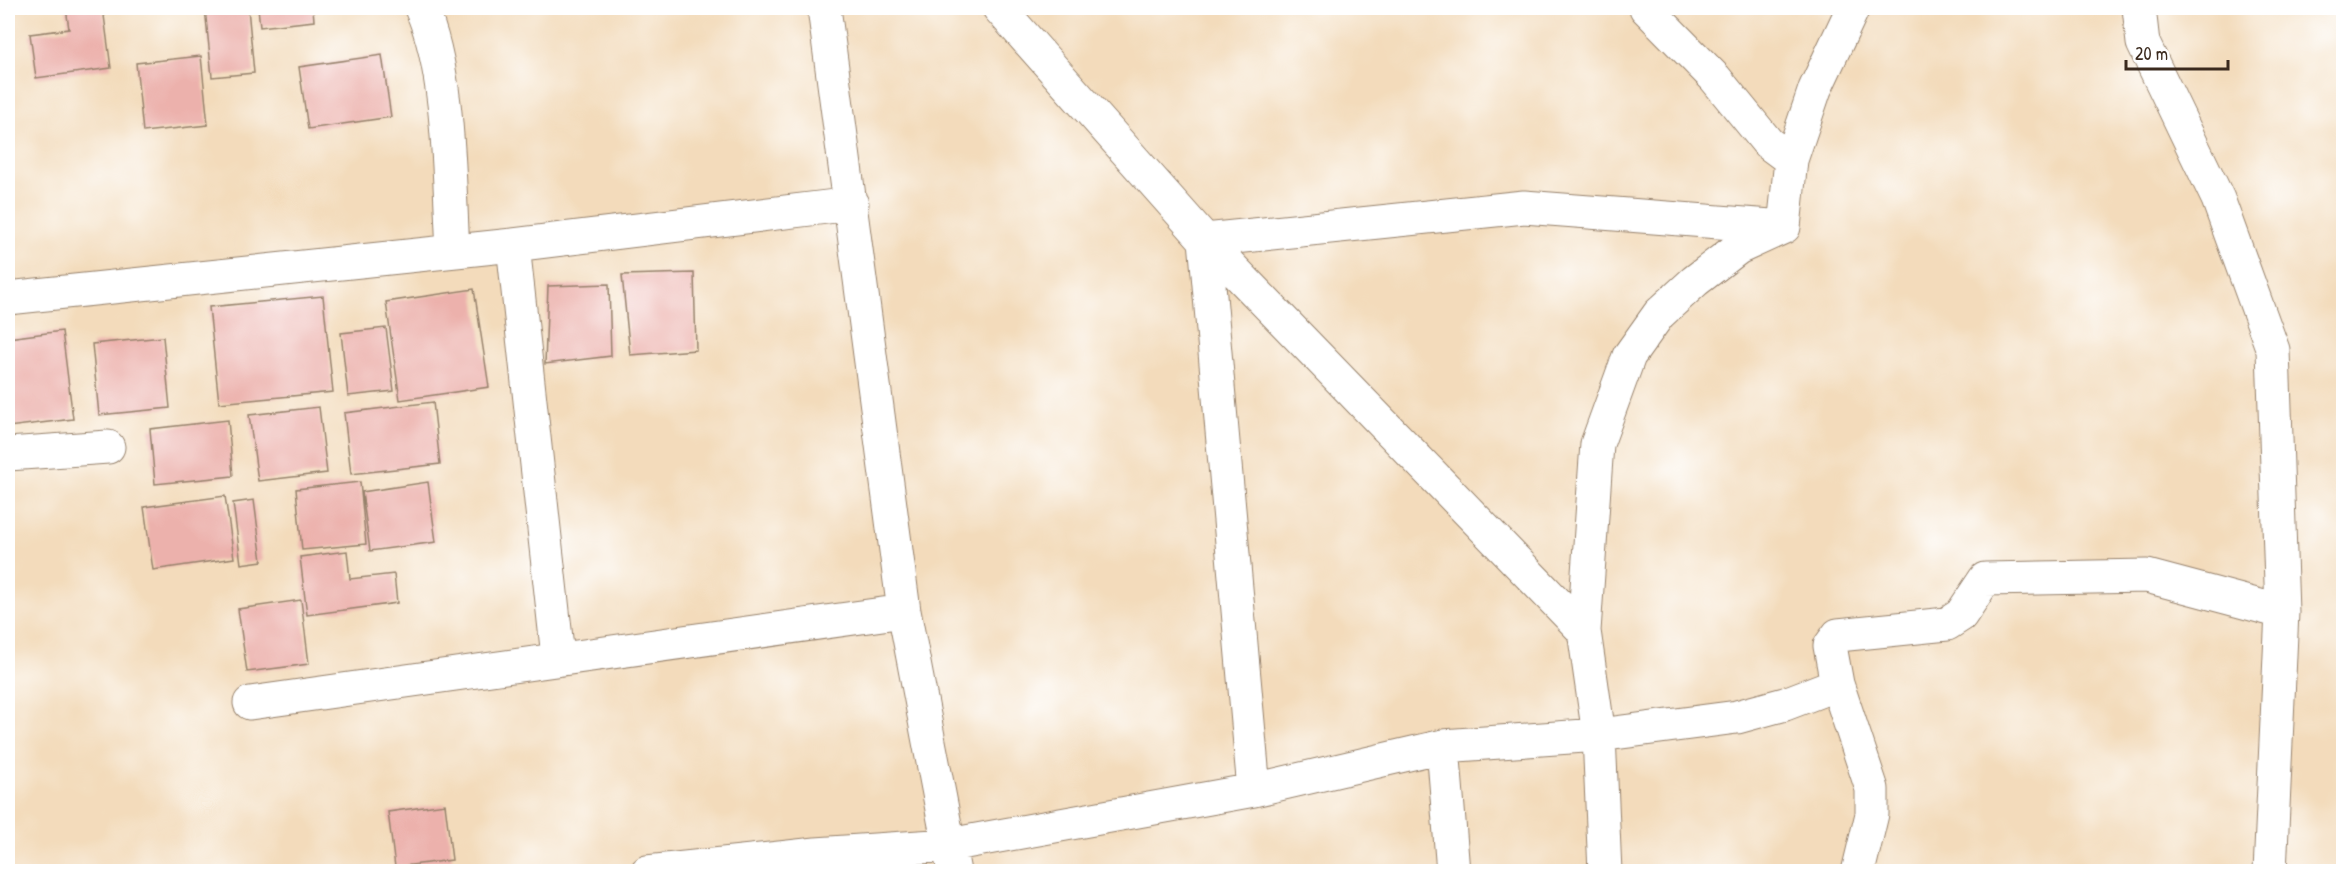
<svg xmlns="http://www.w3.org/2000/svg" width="2351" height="879" font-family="'Patrick Hand',sans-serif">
<rect width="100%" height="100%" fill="#fff"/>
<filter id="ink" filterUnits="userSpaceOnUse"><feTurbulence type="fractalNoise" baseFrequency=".0167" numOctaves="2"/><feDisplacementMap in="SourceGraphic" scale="12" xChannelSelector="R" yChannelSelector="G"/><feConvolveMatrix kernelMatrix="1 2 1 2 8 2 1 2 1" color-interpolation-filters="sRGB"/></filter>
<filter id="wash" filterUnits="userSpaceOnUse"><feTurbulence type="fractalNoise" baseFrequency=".008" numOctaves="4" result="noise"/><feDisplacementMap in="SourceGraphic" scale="24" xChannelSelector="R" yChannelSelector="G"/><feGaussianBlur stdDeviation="1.35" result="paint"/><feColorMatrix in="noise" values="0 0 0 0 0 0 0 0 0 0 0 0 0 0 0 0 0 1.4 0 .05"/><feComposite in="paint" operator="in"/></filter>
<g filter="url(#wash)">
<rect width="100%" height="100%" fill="#f3dbbb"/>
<g id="blocks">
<path fill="#ecb1ac" d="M66 8H103L111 68 36 78 30 34 69 29Z
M205 8H248L254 73 212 77Z
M258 8H313L314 21 260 27Z
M382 55 391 117 308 129 299 67Z
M201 56 208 125 143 132 136 63Z
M694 273 696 350 630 355 622 275Z
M609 284 611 356 545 364 548 286Z
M474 289 489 387 400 400 386 302Z
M323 296 333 392 219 403 209 307Z
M386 328 394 391 348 396 341 333Z
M62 331 73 419 8 427V338Z
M163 337 170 408 99 415 92 344Z
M433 402 440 464 351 474 344 413Z
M319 407 327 473 258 481 249 415Z
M228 420 233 476 155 484 150 429Z
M360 482 366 544 302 550 296 489Z
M428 482 436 542 370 551 362 492Z
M225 496 234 558 153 570 144 507Z
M254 500 262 561 241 564 233 503Z
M347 551 350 579 394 574 397 603 307 615 300 557Z
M301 600 309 664 247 672 238 609Z
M445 804 452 860 395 867 388 812Z"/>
</g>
</g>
<g filter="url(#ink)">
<use href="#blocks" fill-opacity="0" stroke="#97826c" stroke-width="1.5"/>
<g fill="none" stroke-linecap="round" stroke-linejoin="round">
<defs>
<path id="minor" d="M421 8C450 71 449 181 453 251
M824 8 904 611 954 872
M999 8 1205 240 1584 631 1599 735 1605 872
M2139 8 2143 43 2218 199 2273 350 2282 612 2270 872
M1791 160 1815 89 1853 8
M513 245 558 657
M8 298 513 245 852 204
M8 454 108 447
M1584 631 1597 444 1629 356 1659 314 1695 281 1738 248 1784 227 1791 160 1768 143 1715 78 1646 8
M250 703 904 611
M1443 746 1453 872
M1254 790 1205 240 1524 207 1784 227
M647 872 816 854 949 845 1254 790 1443 746 1599 735 1737 717 1785 704 1837 684
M1858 872 1872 814V789L1837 684 1830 646 1838 635 1947 624 1961 615 1985 579 2147 576 2282 612"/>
</defs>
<use href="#minor" stroke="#97826c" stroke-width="35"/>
<use href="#minor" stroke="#fff" stroke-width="33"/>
</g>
</g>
<rect width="2351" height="879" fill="none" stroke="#fff" stroke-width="30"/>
<path d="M2126 60v9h102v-9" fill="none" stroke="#3b2a1e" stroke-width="3"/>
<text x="2135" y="60" font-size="18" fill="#3b2a1e" stroke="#ffffff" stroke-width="4.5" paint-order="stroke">20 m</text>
</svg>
